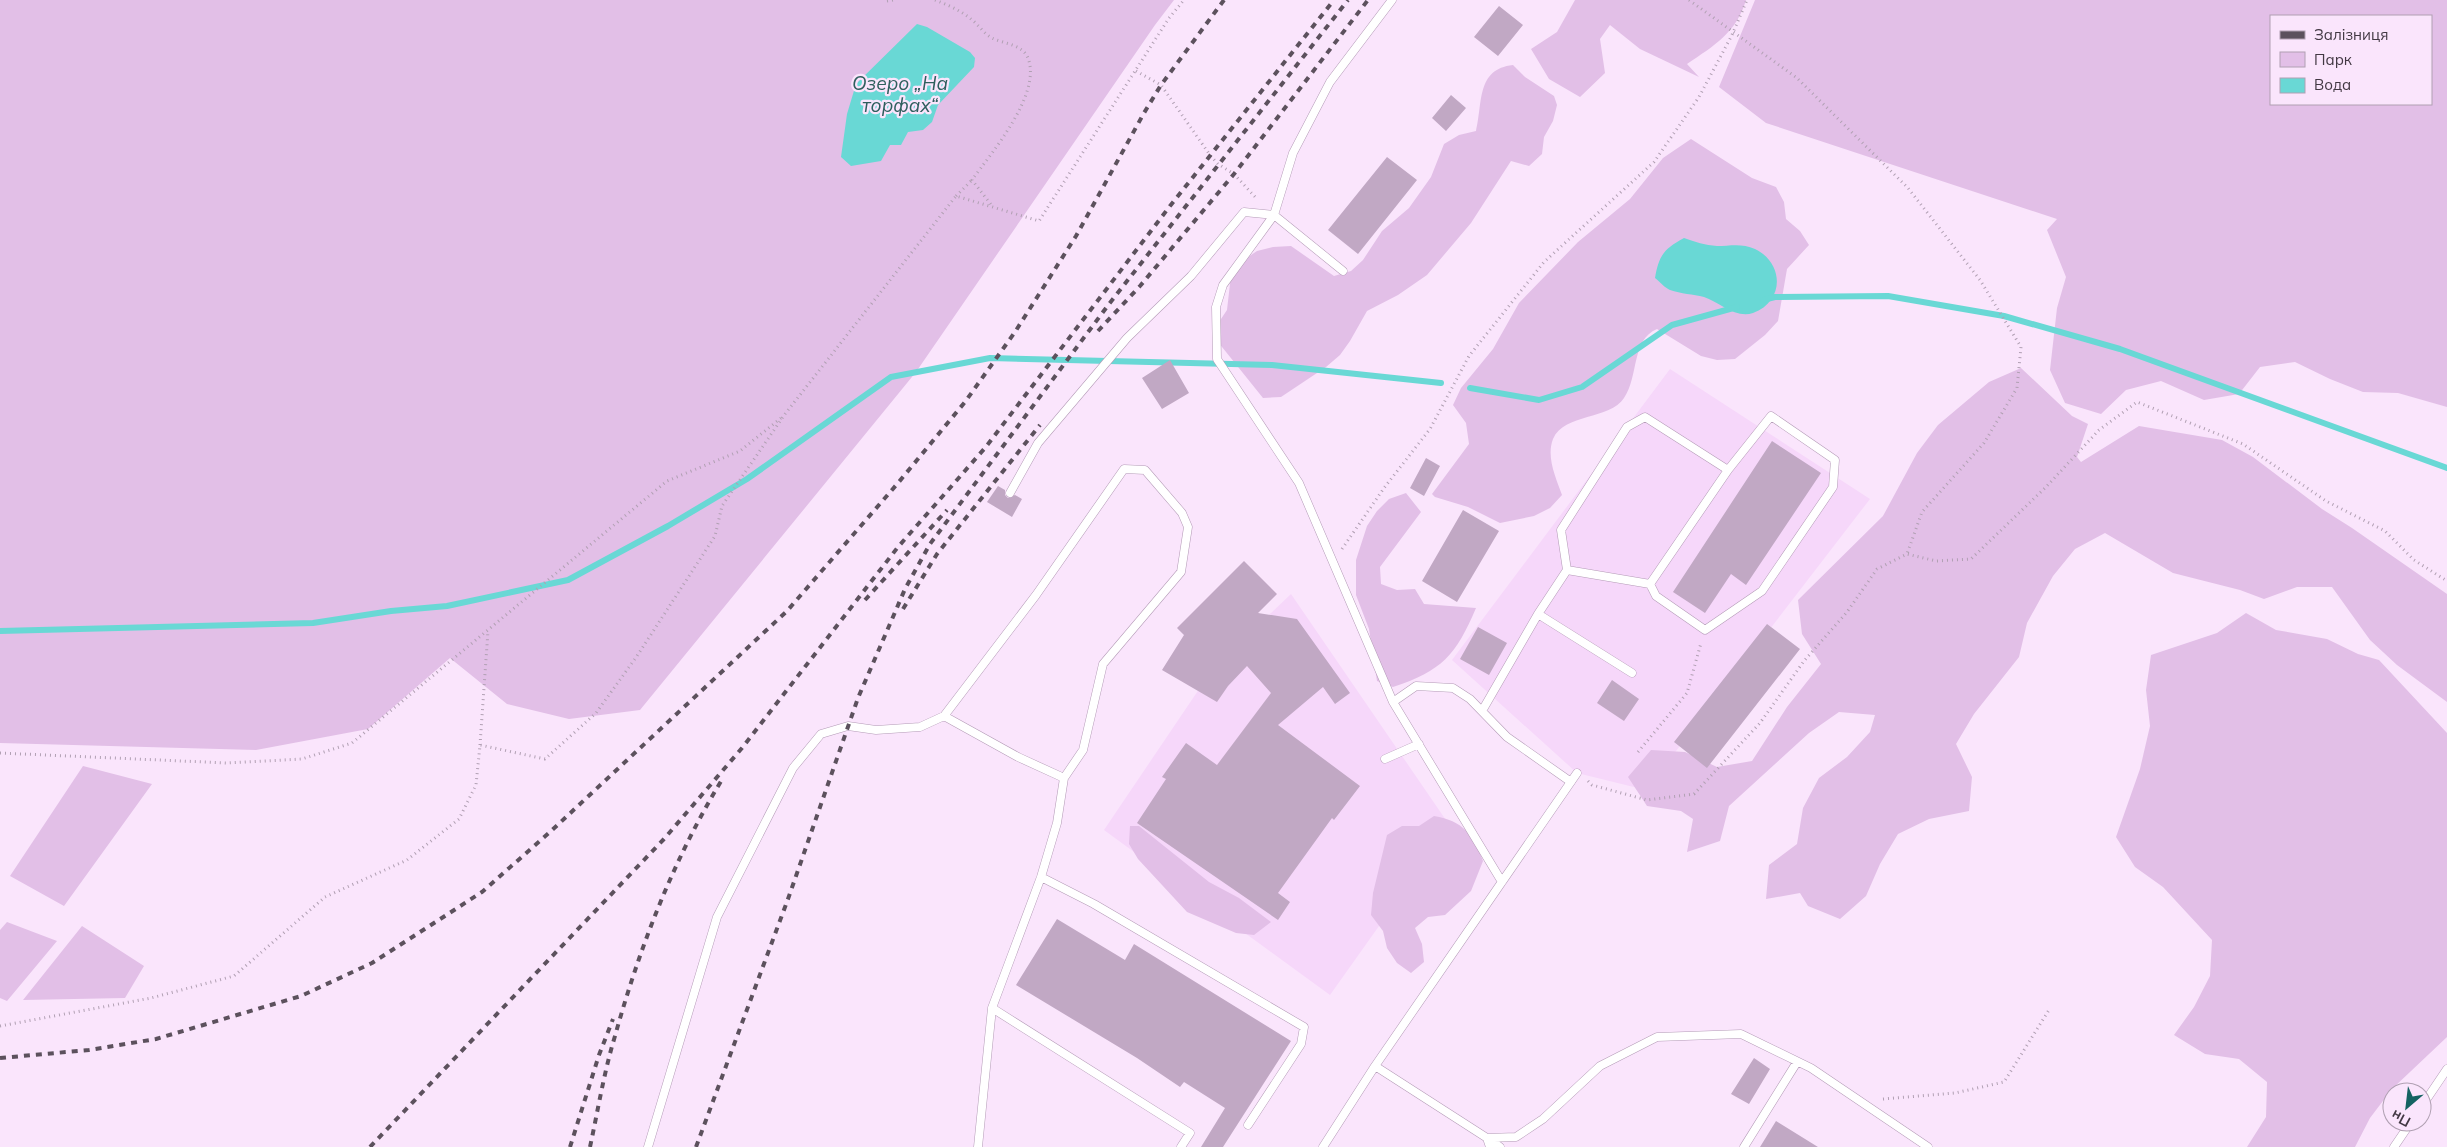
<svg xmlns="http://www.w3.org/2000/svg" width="2447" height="1147" font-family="Mulish,sans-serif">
<rect width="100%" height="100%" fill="#fae5fc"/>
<path fill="#f6d7fa" d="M1670 369 1870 499 1646 790 1577 773 1452 660Z
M1291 594 1450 826 1330 995 1104 830 1214 667Z"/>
<path fill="#e2bfe7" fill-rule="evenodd" d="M0 0H1174L1155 25 916 372 640 710 569 719 507 704 450 658 368 729 256 750 0 743Z
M1575 0H1746C1736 33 1715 45 1687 64L1699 77 1640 49 1610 25 1600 39 1605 73 1580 97 1549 79 1531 49 1557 32Z
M1755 0H2447V407L2398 393 2363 392 2330 379 2295 362 2260 367 2239 394 2204 400 2161 381 2126 390 2101 414 2065 403 2050 370 2057 308 2066 277 2047 230 2057 219 1766 123 1719 87ZM2271 16H2431V104H2271Z
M1513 65 1525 77 1554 96 1557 105 1553 121 1544 137 1542 154 1529 166 1511 161 1471 223 1427 275 1398 295 1367 311 1350 341 1340 355 1326 367 1281 397 1263 398 1218 342 1217 325 1227 310 1231 275 1242 261 1257 251 1273 247 1291 246 1334 276 1351 271 1363 260 1382 231 1409 208 1431 177 1444 144 1459 135 1476 131C1483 103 1476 69 1513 65Z
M1691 139 1752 178 1776 187 1784 202 1786 219 1800 231 1809 245 1787 269 1778 321 1765 335 1735 359 1717 360 1701 356 1657 329C1631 340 1639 376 1624 398 1610 420 1564 413 1553 439 1546 457 1556 478 1562 495L1550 508 1534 516 1500 523 1468 507 1435 497 1432 494 1469 444 1466 423 1453 405 1461 388 1493 349 1519 303 1578 242 1630 199 1663 158Z
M2021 368 2072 416 2088 424 2077 457 2081 462 2139 426 2222 440 2253 457 2322 509 2352 528 2447 594V702L2397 665 2370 640 2332 587H2297L2264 599 2240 590 2173 573 2105 533 2075 549 2053 576 2027 623 2019 657 1974 714 1956 744 1972 777 1969 811 1929 819 1898 834 1880 864 1866 896 1840 919 1808 906 1800 893 1766 899 1769 865 1797 844 1803 808 1819 778 1847 757 1870 732 1875 715 1839 712 1809 733 1729 806 1720 841 1687 852 1693 819 1681 811 1647 806 1628 777 1651 750 1685 752 1717 767 1752 761 1787 707 1821 664 1802 634 1798 600 1883 516 1917 453 1938 425 1989 382Z
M1406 493 1421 512 1380 567 1381 584 1397 590 1415 589 1424 604 1476 608C1456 655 1442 671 1393 687L1377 681 1369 629 1356 595V560L1367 526 1377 511 1389 499Z
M2246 613 2276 630 2327 639 2358 654 2379 660 2447 733V1037L2392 1089 2370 1118 2355 1147H2247L2266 1117 2267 1082 2239 1059 2205 1054 2174 1035 2194 1007 2210 976 2212 940 2163 887 2135 867 2116 837 2140 769 2150 726 2146 690 2151 655 2217 633Z
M83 766 152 784 64 906 10 876Z
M1434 816C1463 821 1473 834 1483 861L1471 891 1445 915 1428 917 1415 928 1422 944 1424 962 1411 973 1397 963 1387 948 1383 931 1371 915 1373 893 1387 835 1402 826H1419Z
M1130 826H1139L1209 882 1239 898 1271 922 1254 935 1236 933 1187 912 1138 859 1129 844Z
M7 922 57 941 7 1001 0 998V930Z
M82 926 144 966 125 998 23 1000Z"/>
<path fill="#69d8d5" d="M917 24 927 27 970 52 975 58 974 67 938 105 932 122 923 130 908 132 901 145H890L881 161 851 166 841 157 847 114 856 84Z
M1684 238C1695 242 1705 245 1717 246 1730 246 1742 243 1755 249 1784 263 1785 301 1753 313 1736 319 1719 302 1704 297 1693 294 1681 294 1670 290 1665 288 1660 282 1655 278 1659 255 1664 249 1684 238Z"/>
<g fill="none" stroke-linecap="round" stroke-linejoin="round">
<path stroke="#69d8d5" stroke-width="6" d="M1763 300 1775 297 1888 296 2004 316 2120 349 2447 468
M1470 388 1539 400 1582 387 1672 325 1737 307
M0 631 313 623 391 611 447 606 568 580 668 526 747 479 891 377 990 358 1272 365 1441 383"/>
</g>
<path fill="#c1a8c4" d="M1499 6 1523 25 1498 56 1474 37Z
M1451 95 1466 108 1446 131 1432 118Z
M1387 157 1417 180 1358 254 1328 230Z
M1170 360 1189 393 1162 409 1142 378Z
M1772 441 1821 473 1746 585 1731 574 1705 613 1673 592Z
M1426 458 1440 466 1424 496 1410 488Z
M998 486 1005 490V495L1008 498 1015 495 1022 499 1012 517 987 502Z
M1463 510 1499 531 1457 602 1422 581Z
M1244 561 1277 594 1258 613 1297 619 1350 693 1335 704 1323 687 1278 725 1360 786 1334 820 1332 818 1278 893 1290 902 1278 920 1137 823 1166 779 1162 777 1186 743 1217 765 1271 693 1247 666 1228 686 1217 702 1162 670 1184 635 1177 628Z
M1767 624 1800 649 1707 768 1674 742Z
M1478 627 1507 643 1489 675 1460 659Z
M1612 680 1639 699 1624 721 1597 703Z
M1057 919 1125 960 1134 944 1291 1041 1223 1147H1201L1225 1108 1184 1082 1180 1087 1137 1058 1016 985Z
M1754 1058 1770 1069 1749 1104 1731 1094Z
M1776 1121 1818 1147H1760Z"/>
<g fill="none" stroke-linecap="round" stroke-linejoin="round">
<defs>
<path id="lane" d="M1343 271 1274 215 1223 285 1216 307 1217 359 1299 483 1393 702 1502 882
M1010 493 1038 443 1127 338 1191 276 1244 212 1274 215 1293 153 1330 82 1392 0
M1650 584 1656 596 1705 630 1762 591 1833 487 1835 460 1771 416 1728 470
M1538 614 1567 570 1561 530 1627 427 1645 417 1728 470 1650 584 1567 570
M1393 702 1416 686 1453 688 1470 699 1507 737 1571 782
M1482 711 1538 614 1632 673
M944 716 1036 595 1124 469 1145 470 1182 513 1188 527 1181 572 1103 664 1083 750 1064 778
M1385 759 1419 744
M1041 877 1094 904 1304 1027 1301 1044 1248 1125
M992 1008 1190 1133 1181 1147
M1375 1066 1577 773
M2422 1106 2447 1069
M1487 1138 1516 1137 1543 1119 1600 1066 1657 1037 1741 1034 1811 1068 1928 1147
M1487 1138 1500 1147
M648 1147 717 917 793 768 821 734 848 726 876 730 920 727 944 716 1018 757 1064 778 1057 823 1041 877 992 1008 978 1147
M1323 1147 1375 1066 1487 1138 1490 1147
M1744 1147 1797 1062
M2394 1147 2411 1122"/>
</defs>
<use href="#lane" stroke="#b49bb7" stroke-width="9"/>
<path stroke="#b1a0b3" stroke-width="3" stroke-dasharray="1 4" stroke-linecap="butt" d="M935 0C948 5 962 11 972 20 979 25 984 34 992 38 1004 44 1022 44 1028 58 1042 94 992 152 972 180L993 207
M1689 0 1797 78 1908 188 1980 280 2021 347 2017 388 1984 443 1922 512 1907 554
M887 1 893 0
M1136 71 1161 85 1210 155 1218 164 1234 174 1257 199
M956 196 972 180
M1342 549 1384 488 1430 429 1469 356 1544 262 1654 162 1699 97 1732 35 1747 0
M480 745 488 631
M1638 752 1687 693 1701 643
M0 753 227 763 302 759 352 743 667 481 740 451 781 418
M1588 781 1592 785 1647 800 1694 794 1760 723 1804 661 1847 612 1877 569 1907 554 1936 561 1971 559 2046 487 2099 430 2137 402 2243 444 2326 501 2385 531 2414 560 2447 581
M0 1026 151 998 234 976 325 897 407 860 459 819 476 785 480 745 545 759 596 713 637 656 715 536 722 506 785 414 956 196 1039 221 1169 18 1184 0
M1883 1099 1955 1093 2004 1082 2049 1010"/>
<use href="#lane" stroke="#fff" stroke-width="8"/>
<path stroke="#5c515d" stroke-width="4" stroke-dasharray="6 6" stroke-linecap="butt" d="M1098 331 1140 286 1234 174 1368 0
M865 600 947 510
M903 609 937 554 1040 425
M0 1058 89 1050 156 1039 301 996 372 963 482 892 550 832 787 611 898 483 965 402 1015 332 1076 236 1144 113 1161 85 1224 0
M370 1147 664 839 742 748 898 547 985 448 1170 206 1334 0
M570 1147 599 1055 613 1019
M590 1147C598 1110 604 1072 615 1036 640 946 674 858 723 778
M696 1147 788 899 858 698 905 589 930 544 1109 304 1348 0"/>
</g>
<g text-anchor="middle" stroke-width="4.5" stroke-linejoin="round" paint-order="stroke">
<g font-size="19" font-style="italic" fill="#2f5f5e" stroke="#fae5fc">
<text x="900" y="90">Озеро „На<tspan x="900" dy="22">торфах“</tspan></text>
</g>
</g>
<rect x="2270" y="15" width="162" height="90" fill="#fae5fc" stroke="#b0a0b2"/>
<rect x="2280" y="31" width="25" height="8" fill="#5c515d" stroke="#b0a0b2"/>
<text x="2314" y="40" font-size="15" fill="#423843">Залізниця</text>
<rect x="2280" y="52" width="25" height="15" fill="#e2bfe7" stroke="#b0a0b2"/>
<text x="2314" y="65" font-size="15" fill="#423843">Парк</text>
<rect x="2280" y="78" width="25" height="15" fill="#69d8d5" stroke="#b0a0b2"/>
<text x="2314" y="90" font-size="15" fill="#423843">Вода</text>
<g transform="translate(2407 1107) rotate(208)"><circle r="24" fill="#fae5fc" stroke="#b0a0b2"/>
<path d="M0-4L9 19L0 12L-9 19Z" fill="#146362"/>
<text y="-8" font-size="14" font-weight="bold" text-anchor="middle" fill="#423843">Пн</text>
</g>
</svg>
